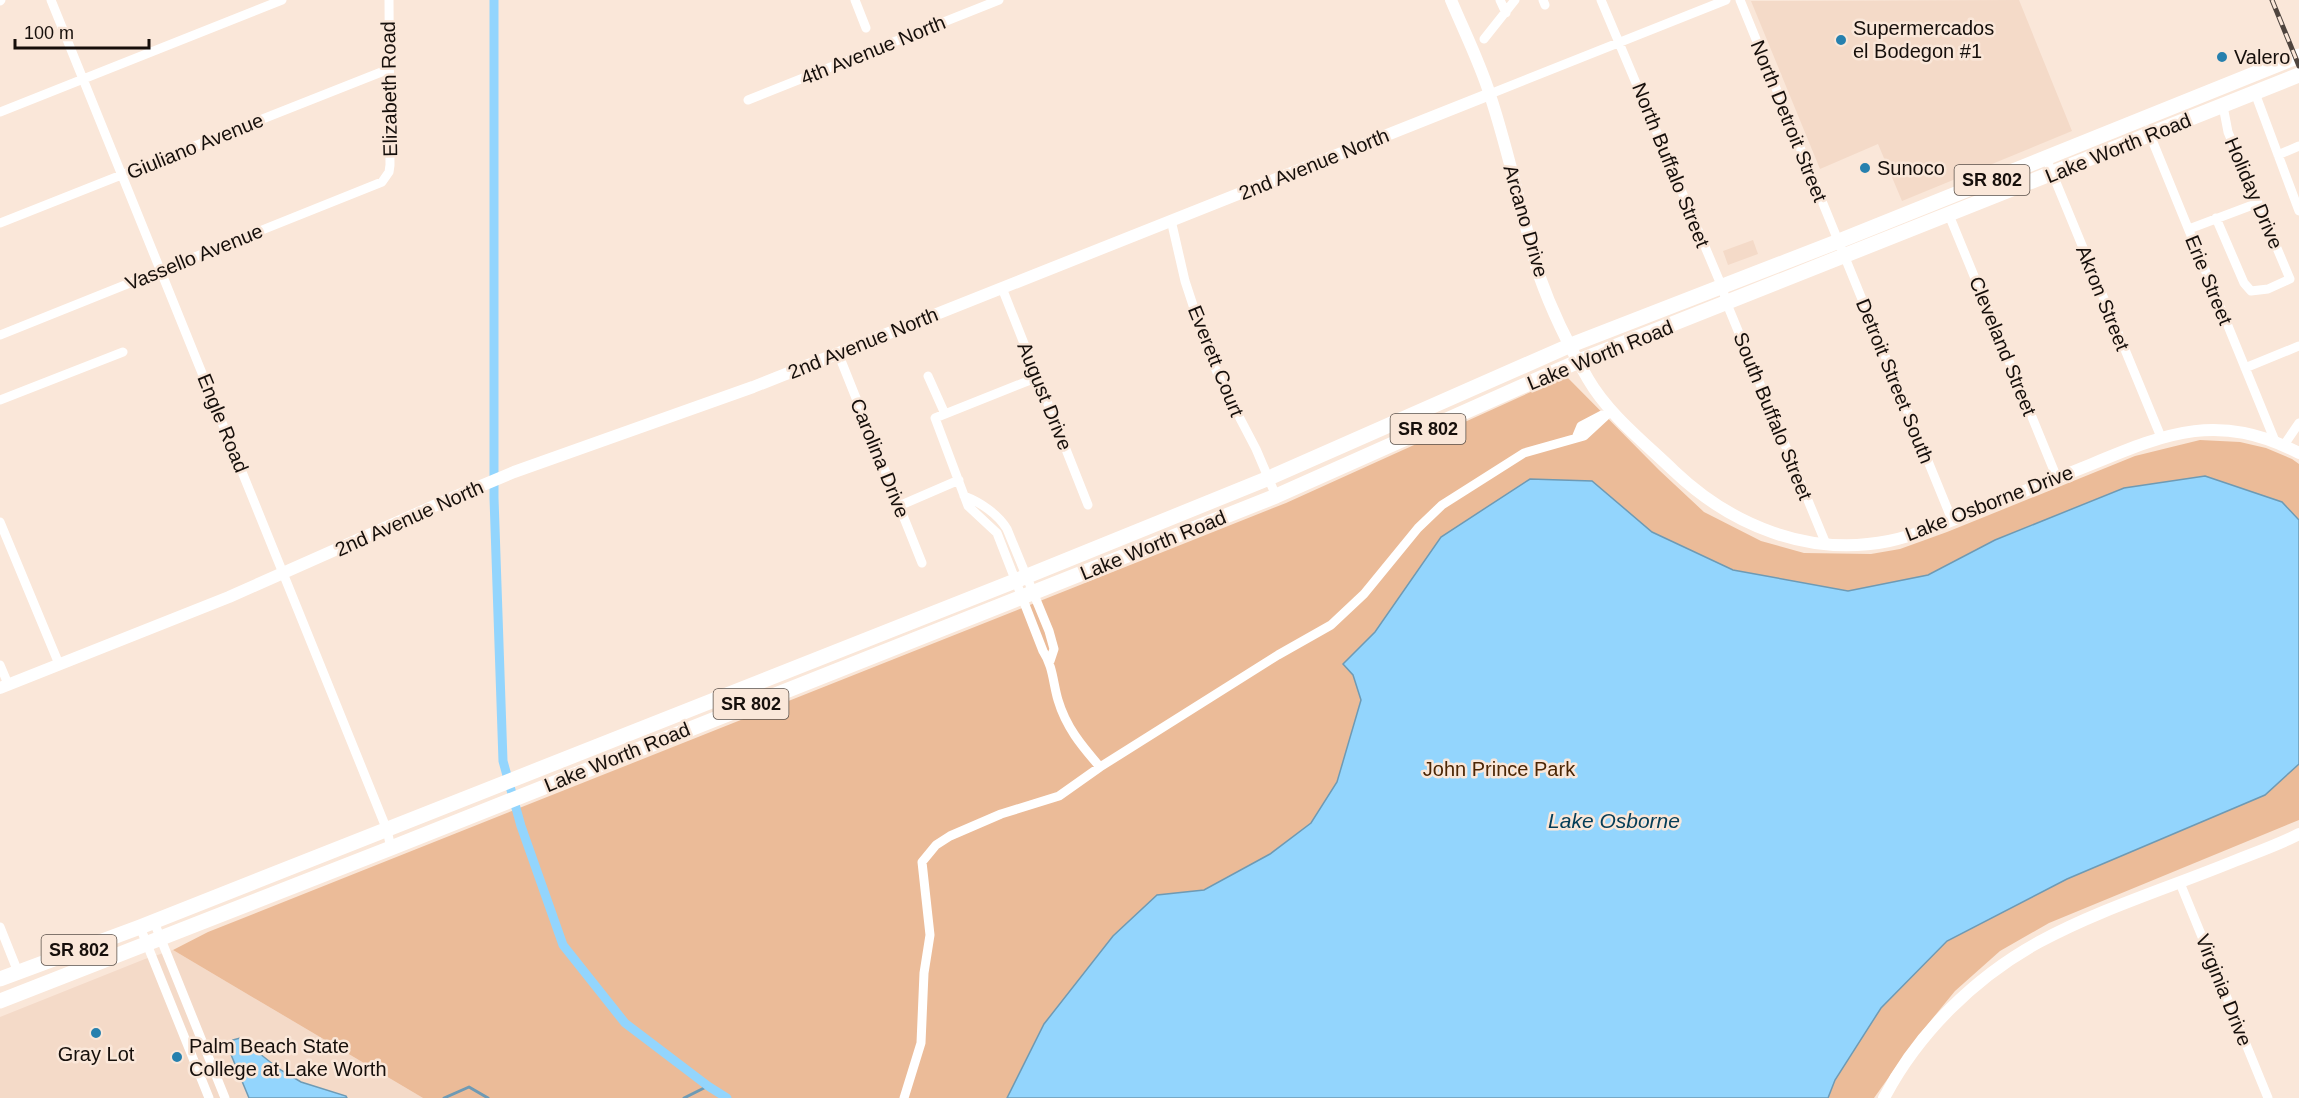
<svg xmlns="http://www.w3.org/2000/svg" width="2299" height="1098" font-family="Arial,sans-serif">
<rect width="100%" height="100%" fill="#fae7d9"/>
<path fill="#f4dac8" d="M2019 0 2072 131 1902 201 1878 144 1820 169 1751 1Z
M1753 240 1758 254 1728 265 1723 251Z
M173 950 423 1098H0V1017L145 959Z"/>
<path fill="#ebbb98" d="M1566 376 1659 470 1704 512 1761 541 1804 553 1871 554 1900 549 1947 532 2135 456 2200 440 2240 442 2266 448 2292 459 2299 464V820L2049 923 2000 951 1955 991 1919 1035 1874 1098H423L173 950 208 932 1286 503Z"/>
<path fill="#93d5fd" stroke="#6e9ab4" stroke-width="1.5" d="M2205 476 2282 502 2299 520V764L2265 795 2067 879 1947 941 1881 1008 1835 1080 1828 1098H1007L1044 1024 1113 936 1157 895 1204 890 1270 854 1311 823 1337 782 1361 700 1353 675 1343 664 1375 632 1441 537 1530 479 1592 481 1652 532 1733 570 1848 591 1928 575 1995 540 2124 488Z
M240 1038 279 1069 301 1082 346 1096 347 1098H249L227 1045 233 1040Z"/>
<g fill="none" stroke-linecap="round" stroke-linejoin="round">
<path stroke="#6e9ab4" stroke-width="3" d="M444 1098 469 1087 488 1098
M684 1098 708 1086"/>
<path stroke="#93d5fd" stroke-width="9" d="M494 0V498L503 761 521 826 563 945 625 1023 708 1086 727 1098"/>
<path stroke="#fff" stroke-width="9" d="M51 0 387 830 391 848
M855 0 866 28
M1500 0 1506 13
M1543 0 1545 5
M1601 0 1722 287 1727 304 1826 544
M1740 0 1952 520
M0 1 1 0
M1484 39 1515 0
M2255 93 2299 211
M1490 94 1726 0
M748 100 999 0
M0 112 282 0
M2148 130 2275 441
M2278 155 2299 146
M2046 158 2161 437
M1949 215 2057 478
M2216 218 2244 283 2251 291 2268 289 2290 279 2228 132 2223 106
M1171 220 1185 281 1208 351 1222 384 1256 449 1276 496
M0 223 389 69
M2189 229 2258 203
M1002 288 1088 505
M0 335 382 182 389 172 390 165 389 0
M838 353 922 563
M2245 368 2299 346
M928 376 945 414
M1038 377 935 418 968 506 997 533 1043 651C1053 666 1053 683 1058 700 1066 727 1081 745 1100 767
M0 400 123 352
M1576 438 1581 426 1602 415
M2284 445 2299 423
M964 496C980 502 998 514 1007 529L1049 631 1054 649 1050 661
M899 506 959 480
M0 522 59 664
M0 665 8 684
M2180 883 2268 1098
M154 922 225 1098
M0 927 18 972
M140 927 209 1098
M904 1098 921 1043 924 973 930 935 922 862 936 845 950 836 1001 814 1059 796 1100 767 1278 655 1331 625 1364 594 1418 528 1442 505 1524 453 1584 436 1611 411"/>
<path stroke="#fff" stroke-width="12" d="M1451 0C1464 31 1480 63 1490 95 1504 137 1514 180 1525 223 1530 240 1533 258 1539 275 1551 309 1570 348 1588 379 1609 415 1644 442 1674 471 1732 526 1809 557 1889 541 1921 534 1950 521 1980 509 2017 494 2054 479 2092 464 2169 432 2219 412 2299 453
M0 688 229 597 452 498 514 472 753 387 1490 94
M1884 1098C1918 1033 1975 977 2039 942 2100 909 2168 888 2232 862 2254 853 2278 845 2299 834"/>
<path stroke="#fff" stroke-width="15" d="M0 979 140 927 1015 581 1269 478 1571 345 1839 241 2299 56
M0 1001 391 848 1276 496 1579 361 2299 75"/>
<defs>
<path id="rail" d="M2272 0 2299 66"/>
</defs>
<use href="#rail" stroke="#4f453f" stroke-width="5"/>
<use href="#rail" stroke="#fae7d9" stroke-width="3" stroke-dasharray="9" stroke-linecap="butt"/>
</g>
<g fill="#2680ae" stroke="#fae7d9" stroke-width="2">
<circle cx="1841" cy="40" r="6"/>
<circle cx="2222" cy="57" r="6"/>
<circle cx="1865" cy="168" r="6"/>
<circle cx="96" cy="1033" r="6"/>
<circle cx="177" cy="1057" r="6"/>
</g>
<g text-anchor="middle" stroke-width="5" stroke-linejoin="round" paint-order="stroke">
<g fill="#fae7d9" stroke="#5a5049" stroke-width="1.5">
<rect x="1954.5" y="165" width="75" height="30" rx="4.5"/>
<rect x="1390.5" y="414" width="75" height="30" rx="4.5"/>
<rect x="713.5" y="689" width="75" height="30" rx="4.5"/>
<rect x="41.5" y="935" width="75" height="30" rx="4.5"/>
</g>
<g font-size="18" font-weight="bold" fill="#160f0b">
<text x="1992" y="186">SR 802</text>
<text x="1428" y="435">SR 802</text>
<text x="751" y="710">SR 802</text>
<text x="79" y="956">SR 802</text>
</g>
<g font-size="20" fill="#160f0b" stroke="#fae7d9" text-anchor="start">
<text x="1853" y="35">Supermercados<tspan x="1853" dy="23">el Bodegon #1</tspan></text>
<text x="2234" y="64">Valero</text>
<text x="1877" y="175">Sunoco</text>
<text x="189" y="1053">Palm Beach State<tspan x="189" dy="23">College at Lake Worth</tspan></text>
<text x="96" y="1061" text-anchor="middle">Gray Lot</text>
</g>
<g font-size="20" fill="#160f0b" stroke="#fae7d9">
<text transform="translate(873 50) rotate(-22)" y="7">4th Avenue North</text>
<text transform="translate(389 89) rotate(-91)" y="7">Elizabeth Road</text>
<text transform="translate(1789 121) rotate(68)" y="7">North Detroit Street</text>
<text transform="translate(195 146) rotate(-22)" y="7">Giuliano Avenue</text>
<text transform="translate(2118 148) rotate(-22)" y="7">Lake Worth Road</text>
<text transform="translate(1314 164) rotate(-22)" y="7">2nd Avenue North</text>
<text transform="translate(1671 165) rotate(68)" y="7">North Buffalo Street</text>
<text transform="translate(2254 193) rotate(67)" y="7">Holiday Drive</text>
<text transform="translate(1526 221) rotate(74)" y="7">Arcano Drive</text>
<text transform="translate(194 257) rotate(-22)" y="7">Vassello Avenue</text>
<text transform="translate(2209 280) rotate(68)" y="7">Erie Street</text>
<text transform="translate(2103 298) rotate(68)" y="7">Akron Street</text>
<text transform="translate(863 343) rotate(-22)" y="7">2nd Avenue North</text>
<text transform="translate(2003 346) rotate(68)" y="7">Cleveland Street</text>
<text transform="translate(1600 355) rotate(-22)" y="7">Lake Worth Road</text>
<text transform="translate(1216 361) rotate(68)" y="7">Everett Court</text>
<text transform="translate(1895 381) rotate(68)" y="7">Detroit Street South</text>
<text transform="translate(1045 396) rotate(68)" y="7">August Drive</text>
<text transform="translate(1773 416) rotate(68)" y="7">South Buffalo Street</text>
<text transform="translate(223 423) rotate(68)" y="7">Engle Road</text>
<text transform="translate(880 458) rotate(68)" y="7">Carolina Drive</text>
<text transform="translate(1989 503) rotate(-21)" y="7">Lake Osborne Drive</text>
<text transform="translate(409 518) rotate(-24)" y="7">2nd Avenue North</text>
<text transform="translate(1153 545) rotate(-22)" y="7">Lake Worth Road</text>
<text transform="translate(617 757) rotate(-22)" y="7">Lake Worth Road</text>
<text transform="translate(2224 990) rotate(68)" y="7">Virginia Drive</text>
</g>
<g font-size="20" fill="#4b2605" stroke="#fae7d9">
<text x="1499" y="776">John Prince Park</text>
</g>
<g font-size="21" font-style="italic" fill="#043d57" stroke="#fae7d9">
<text x="1614" y="828">Lake Osborne</text>
</g>
</g>
<path d="M15 39v9h134v-9" fill="none" stroke="#160f0b" stroke-width="3"/>
<text x="24" y="39" font-size="18" fill="#160f0b" stroke="#fae7d9" stroke-width="4.5" paint-order="stroke">100 m</text>
</svg>
